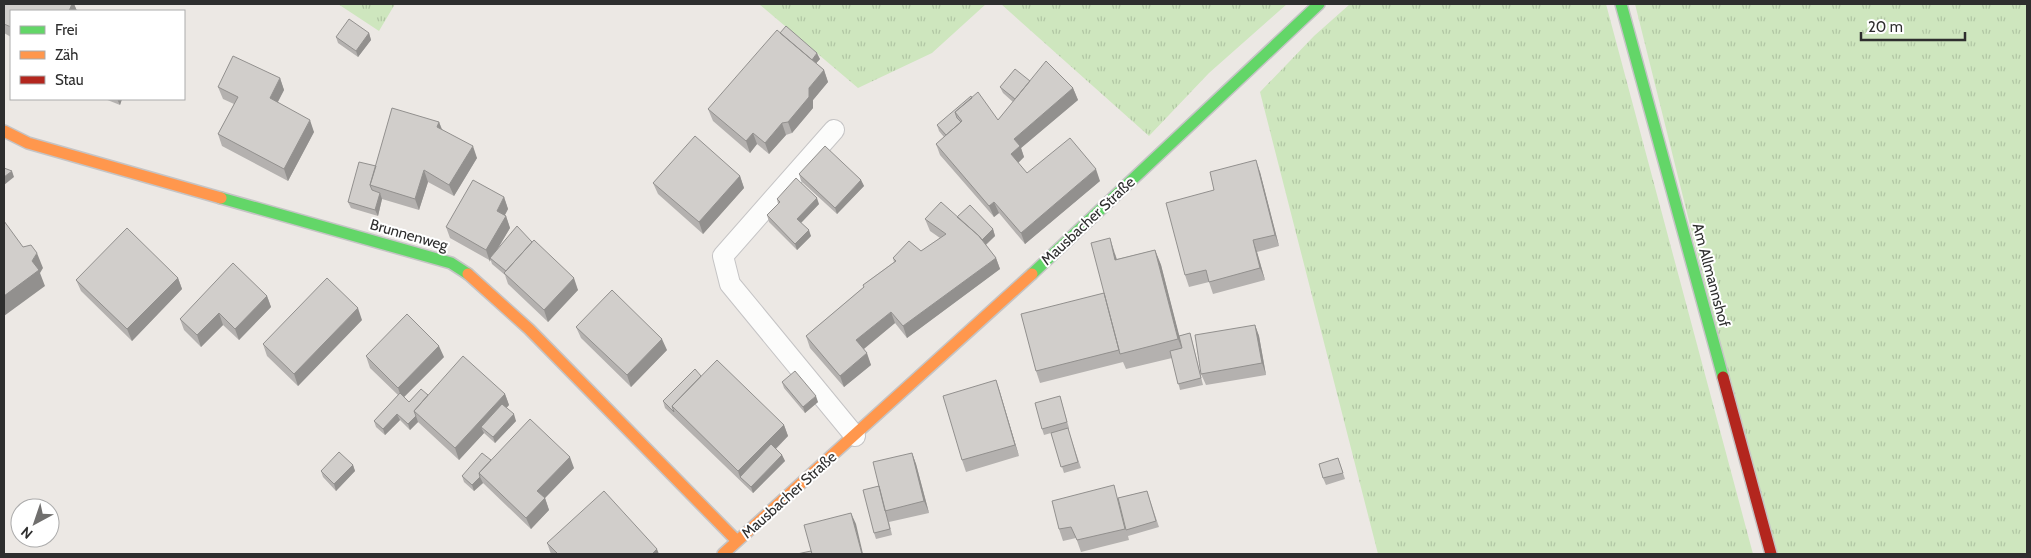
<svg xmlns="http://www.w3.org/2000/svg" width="2031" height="558" font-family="Cabin,sans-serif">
<defs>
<pattern id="grass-tufts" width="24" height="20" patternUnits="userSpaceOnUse" patternTransform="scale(1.25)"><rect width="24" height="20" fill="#cee6be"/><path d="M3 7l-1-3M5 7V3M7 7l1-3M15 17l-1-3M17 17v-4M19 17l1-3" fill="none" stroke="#b1c6a4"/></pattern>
</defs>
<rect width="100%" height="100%" fill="#ece8e4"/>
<path fill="url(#grass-tufts)" d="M338 4H395L379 31Z
M759 4H986L932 53 858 88Z
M1001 4H1287L1209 73 1149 136Z
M1350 4H1606L1753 554H1378L1260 92 1314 36Z
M1635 4H2027V554H1772Z"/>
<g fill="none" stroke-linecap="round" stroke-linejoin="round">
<defs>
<path id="lane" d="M834 130 723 256 730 284 855 436"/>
<path id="fast" d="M1621 4 1723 377
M221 198 451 263 468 274
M1032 274 1319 4"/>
<path id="slow" d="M4 131 28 143 221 198
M468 274 529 329 737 541
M723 554 1032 274"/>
<path id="jam" d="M1723 377 1771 554"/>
</defs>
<use href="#lane" stroke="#c5c4c5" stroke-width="22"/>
<use href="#fast" stroke="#c5c4c5" stroke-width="14"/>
<use href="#slow" stroke="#c5c4c5" stroke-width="14"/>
<use href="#jam" stroke="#c5c4c5" stroke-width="14"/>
<use href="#lane" stroke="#fcfcfb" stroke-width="20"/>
<use href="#fast" stroke="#63d668" stroke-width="11"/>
<use href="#slow" stroke="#ff974d" stroke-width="11"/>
<use href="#jam" stroke="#b3261e" stroke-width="11"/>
</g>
<path fill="#b4b1af" d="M4 4H74L77 11H11V37L4 33Z
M369 33 371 40 358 57 338 43 336 37Z
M780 33 820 59 816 63 824 70 828 82 813 100V108L792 133 786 135 769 154 757 144 750 153 713 121 708 109Z
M280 78 284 90 278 102 314 132 288 181 222 146 218 134 234 104 223 99 218 87Z
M1030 81 1073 88 1078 100 1021 148 1024 157 1018 163 1027 173 1100 181 1025 244 999 213 994 217 940 155 936 144 944 137 939 131 937 125 972 98 998 120 1013 102 1003 93 1000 87Z
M105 99H122L120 105Z
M439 122 442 129 477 158 454 196 428 182 419 210 382 199 378 216 351 208 348 202 376 166Z
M1260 172 1279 246 1257 252 1265 280 1213 294 1209 282 1189 287 1185 275 1214 190Z
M799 174 861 180 864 186 837 214 801 181Z
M740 176 744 188 703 234 658 194 653 183Z
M504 197 508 209 505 215 506 216 510 228 498 248 532 242 578 290 548 322 508 284 505 275 492 264 491 261 450 238 446 227Z
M777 199 819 204 801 223 811 236 797 250 769 222 767 215 778 204Z
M957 217 993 229 995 236 986 245 996 258 1000 269 907 338 895 323 864 349 871 365 844 387 810 348 806 336 864 287 863 285 894 262 893 258 921 251 940 238 930 231 925 219Z
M1155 250 1161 265 1179 336 1190 333 1192 340 1203 385 1180 390 1172 358 1126 369 1123 362 1040 383 1036 371 1104 293 1115 254 1117 259Z
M178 278 182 289 132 341 81 291 76 280Z
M267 296 271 307 239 340 223 325 201 347 184 330 180 319Z
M362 320 298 386 267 356 263 344Z
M1255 325 1259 336 1266 375 1206 385 1201 374Z
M576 327 667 350 631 387 581 338Z
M366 356 444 357 404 397 409 402 428 395 505 394 509 405 506 408 516 421 495 443 484 433 459 460 418 422 410 430 400 420 385 435 376 427 374 421 398 395 370 368Z
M701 376 784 425 788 436 776 449 782 455 785 461 753 493 665 408 663 401Z
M996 380 1019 456 966 472 962 460Z
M782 382 818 402 805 413 784 388Z
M1060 396 1069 428 1068 429 1081 468 1064 473 1051 433 1044 435 1042 429Z
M912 453 916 464 929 513 889 522 892 535 876 539 874 533Z
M1338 458 1345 479 1326 485 1323 478Z
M491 460 574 468 545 498 549 510 531 529 483 483 474 491 464 482 462 476Z
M353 465 355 471 336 491 323 477 321 471Z
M1147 491 1159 527 1128 536 1129 540 1081 552 1076 538 1063 541 1059 529 1118 498Z
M547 543 659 554H551Z"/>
<path fill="#92908e" d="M72 4H74L77 11H69Z
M369 33 371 40 358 57 356 51Z
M817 53 820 59 812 68 810 62Z
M824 70 828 82 813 100V108L792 133 788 122 809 88Z
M280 78 284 90 274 109 270 98Z
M1073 88 1078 100 1021 148 1024 157 1015 166 1011 154 1014 139Z
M117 99H122L120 105Z
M310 120 314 132 288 181 284 169Z
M439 122 443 133 437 127Z
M782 123 786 135 769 154 765 143Z
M753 133 757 144 750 153 746 141Z
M473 146 477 158 454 196 449 185Z
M1256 160 1260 172 1279 246 1275 235Z
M1096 169 1100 181 1025 244 1021 233Z
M424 170 428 182 419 210 415 199Z
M12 171 14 177 4 185V177Z
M740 176 744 188 703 234 699 222Z
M861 180 864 186 837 214 835 208Z
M380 193 382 199 378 216 375 210Z
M504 197 508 209 501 222 497 211Z
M817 198 819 204 799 225 797 219Z
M994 202 999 213 994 217 989 206Z
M506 216 510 228 491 260 490 258V262L486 250Z
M993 229 995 236 983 247 980 241Z
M809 230 811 236 797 250 795 244Z
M1110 238 1115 254 1121 275 1115 260Z
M1253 240 1257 252 1265 280 1260 268Z
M1155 250 1161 265 1184 354 1178 339Z
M37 253 43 268 40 273 45 286 4 316V296L32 261Z
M996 258 1000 269 907 338 903 326Z
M178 278 182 289 132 341 127 329Z
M574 278 578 290 548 322 544 310Z
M267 296 271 307 239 340 235 329Z
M358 308 362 320 298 386 294 374Z
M891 312 895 323 860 352 856 340Z
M219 313 223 325 201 347 197 335Z
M1255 325 1259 336 1266 375 1262 363Z
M662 339 667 350 631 387 627 375Z
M439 346 444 357 402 399 398 388Z
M867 353 871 365 844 387 840 376Z
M996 380 1000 392 1019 456 1015 445Z
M505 394 509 405 486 431 481 427 484 433 459 460 455 448Z
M816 396 818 402 805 413 803 407Z
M397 414 400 420 385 435 383 429Z
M514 414 516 421 495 443 493 437Z
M416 416 418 422 410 430 408 424Z
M784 425 788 436 744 481 740 477 738 471Z
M912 453 916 464 929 513 924 501Z
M782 455 785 461 753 493 751 487Z
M570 457 574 468 545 498 549 510 531 529 526 518 537 491Z
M353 465 355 471 336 491 334 484Z
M480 477 483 483 474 491 472 485Z
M851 513 856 524 863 554H862Z
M657 549 659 554H652Z"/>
<path fill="#d1cecb" stroke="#92908e" d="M4 4H72L69 11H11V27L4 24Z
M349 19 369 33 356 51 336 37Z
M786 26 817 53 812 60 780 33Z
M777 30 824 70 809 88V97L788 122 782 123 765 143 753 133 746 141 708 109Z
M233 56 280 78 270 98 310 120 284 169 218 134 238 97 218 87Z
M1046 61 1073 88 1014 139 1020 146 1011 154 1027 173 1070 138 1096 169 1021 233 994 202 989 206 936 144 962 121 955 112 978 92 998 120Z
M1015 69 1030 81 1015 99 1000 87Z
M971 96 972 98 955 112 957 118 961 122 946 135 937 125Z
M392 108 439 122 437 127 473 146 449 185 424 170 415 199 370 185Z
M695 136 740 176 699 222 653 183Z
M825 146 861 180 835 208 799 174Z
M1256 160 1275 235 1253 240 1260 268 1209 282 1206 270 1185 275 1166 203 1214 190 1210 172Z
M359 162 376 166 370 185 372 190 380 193 375 210 348 202Z
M4 168 12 171 4 177Z
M796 178 817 198 797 219 809 230 795 244 767 215 780 202 777 199Z
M473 180 504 197 497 211 506 216 486 250 446 227Z
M941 202 979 236 996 258 903 326 891 312 856 340 867 353 840 376 806 336 864 287 863 285 896 261 893 258 909 241 921 251 946 234 925 219Z
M970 205 993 229 982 240 979 236 957 217Z
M4 221 23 247 31 245 37 253 32 261 39 270 4 296Z
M517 226 532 242 506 271 490 258Z
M127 228 178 278 127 329 76 280Z
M1110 238 1115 260 1155 250 1178 339 1120 354 1091 243Z
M534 240 574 278 544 310 504 273Z
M233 263 267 296 235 329 219 313 197 335 180 319Z
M327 278 358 308 294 374 263 344Z
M612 290 662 339 627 375 576 327Z
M1104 293 1119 350 1036 371 1021 314Z
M407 314 439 346 398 388 366 356Z
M1255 325 1262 363 1201 374 1195 335Z
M1190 333 1201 378 1178 384 1170 351 1182 348 1179 336Z
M463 356 505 394 455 448 414 411Z
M717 360 784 425 738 471 672 406Z
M695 369 701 376 672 406 674 412 663 401Z
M795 371 816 396 803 407 782 382Z
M996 380 1015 445 962 460 943 396Z
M421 389 428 395 414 411 416 416 408 424 397 414 383 429 374 421 400 393 409 402Z
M1060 396 1067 422 1042 429 1035 403Z
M502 404 514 414 493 437 481 427Z
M530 419 570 457 537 491 545 498 526 518 479 473Z
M1068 428 1078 462 1061 467 1051 433Z
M771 444 782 455 751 487 740 477Z
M339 452 353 465 334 484 321 471Z
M482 453 491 460 479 473 480 477 472 485 462 476Z
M912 453 924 501 885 511 873 462Z
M1338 458 1343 473 1323 478 1319 464Z
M1114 485 1125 529 1077 540 1071 527 1059 529 1052 501Z
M879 486 890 529 874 533 863 490Z
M604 491 657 549 652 554H558L547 543Z
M1147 491 1156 521 1126 530 1118 498Z
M851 513 862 554H812L804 525Z
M811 551 812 554H797Z"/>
<g text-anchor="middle" stroke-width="4" stroke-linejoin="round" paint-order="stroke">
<g font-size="15" fill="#2e2e2e" stroke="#fff">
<text transform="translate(1088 221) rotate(-43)" y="5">Mausbacher Straße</text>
<text transform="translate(409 235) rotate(16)" y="5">Brunnenweg</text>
<text transform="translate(1711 275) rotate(75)" y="5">Am Allmannshof</text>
<text transform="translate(789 495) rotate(-42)" y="5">Mausbacher Straße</text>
</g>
</g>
<rect width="2031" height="558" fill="none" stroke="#2e2e2e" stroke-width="10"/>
<rect x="10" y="10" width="175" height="90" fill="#ffffff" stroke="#ababab"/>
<rect x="20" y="26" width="25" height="8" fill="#63d668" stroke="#ababab"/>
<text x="55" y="35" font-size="15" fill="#2e2e2e">Frei</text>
<rect x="20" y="51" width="25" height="8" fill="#ff974d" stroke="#ababab"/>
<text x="55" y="60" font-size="15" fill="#2e2e2e">Zäh</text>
<rect x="20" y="76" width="25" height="8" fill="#b3261e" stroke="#ababab"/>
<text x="55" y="85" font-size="15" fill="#2e2e2e">Stau</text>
<g transform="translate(35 523) rotate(220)"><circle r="24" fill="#ffffff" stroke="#ababab"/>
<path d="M0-4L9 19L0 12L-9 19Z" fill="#706f6e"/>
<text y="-8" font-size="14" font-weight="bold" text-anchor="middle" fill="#2e2e2e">N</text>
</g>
<path d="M1861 32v8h104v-8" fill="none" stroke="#2e2e2e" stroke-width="2.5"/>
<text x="1868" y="32" font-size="15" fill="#2e2e2e" stroke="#ffffff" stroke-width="4" paint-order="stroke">20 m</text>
</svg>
